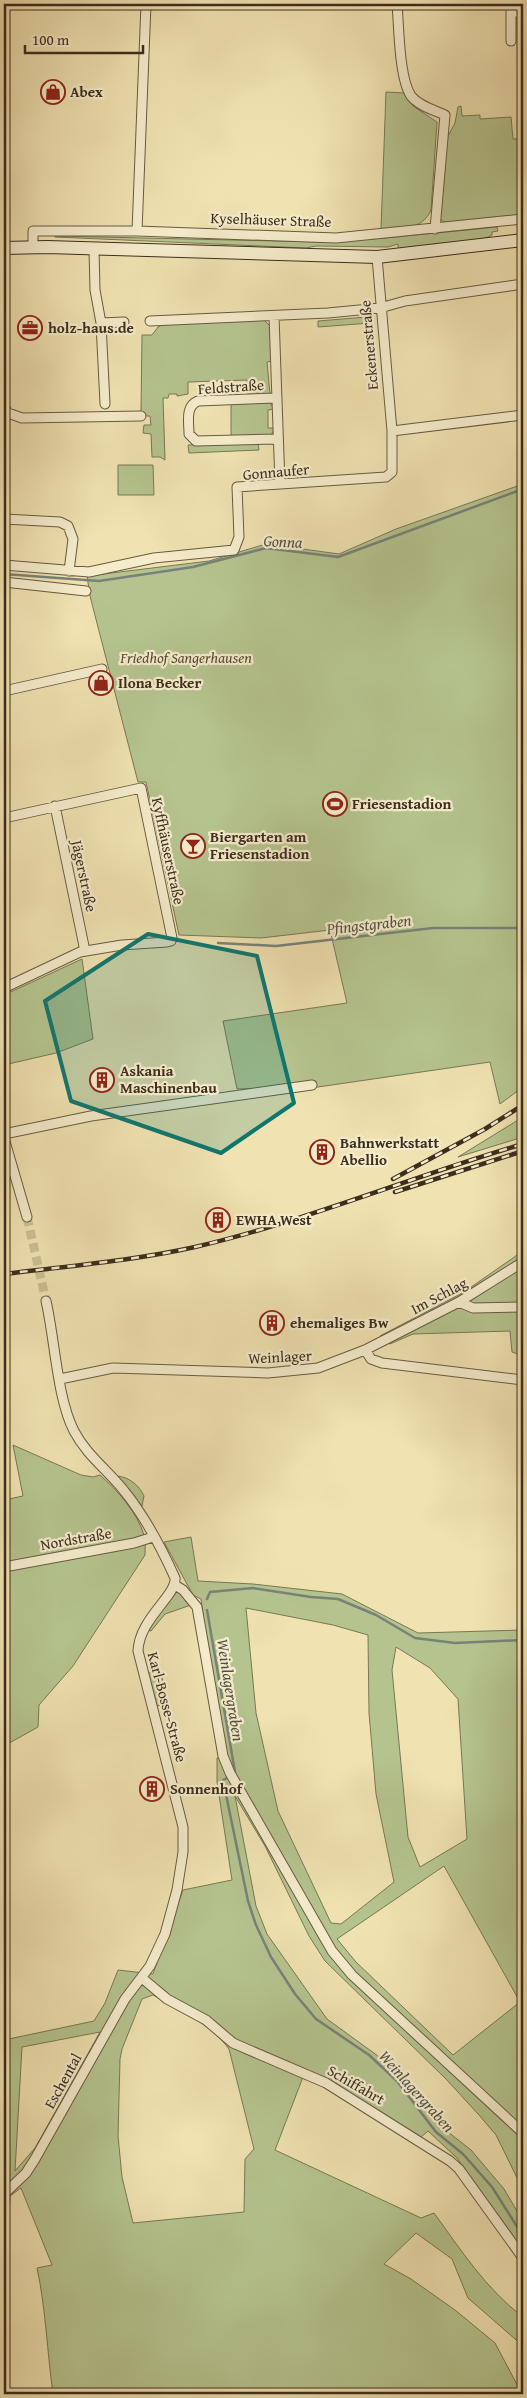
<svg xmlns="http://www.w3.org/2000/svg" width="527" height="2398" font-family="'Gentium Book Plus',serif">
<rect width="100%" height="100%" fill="#f0e2b1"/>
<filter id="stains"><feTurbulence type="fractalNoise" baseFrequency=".004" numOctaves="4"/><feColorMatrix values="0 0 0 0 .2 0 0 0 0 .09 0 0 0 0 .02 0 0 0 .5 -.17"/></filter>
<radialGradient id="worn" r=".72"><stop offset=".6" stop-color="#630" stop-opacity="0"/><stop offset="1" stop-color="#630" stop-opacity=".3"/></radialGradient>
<path fill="#b5c48f" stroke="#787856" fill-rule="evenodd" d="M386 92 404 93 413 106 437 122 431 210C422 231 402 227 381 229Z
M461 106 462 116 480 115V119L511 117 513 139H523V215L446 223 440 219 447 138 455 123 458 107Z
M497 227 498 231 492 232V235L484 239 398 252V244L388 247 316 246 306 248 55 237V236L321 242 385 238Z
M366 317H370L371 323 318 327V321Z
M263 319 271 327 273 361 267 362 270 394 248 397 247 380 188 382V394L177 396V394H169L168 398H163L165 460 160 457H152L151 434 143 433 144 425H151L150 416H143L141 411 142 335H152L158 327 165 323Z
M269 401 274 409 268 410V428H275L271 435 231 438V402Z
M258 442 259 450 189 453 188 445Z
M118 465H153L154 495H118Z
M523 484V1087L500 1104 490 1062 318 1087 237 1089 223 1021 347 1003 330 930 261 938 179 935 146 782H138L90 596 87 576 209 561 266 544 339 554 396 529Z
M82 959 93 1039 56 1053 4 1065V995Z
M523 1117V1137L458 1157Z
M523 1251V1356L512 1352 510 1331 413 1334 390 1344 380 1336 464 1292Z
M13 1445 81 1475 93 1477 100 1475C117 1490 137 1512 144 1535 146 1541 145 1549 145 1555L73 1666 39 1705 38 1727 4 1746V1500L23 1496Z
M117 1476C129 1477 139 1485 144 1496L142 1506Z
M191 1537 198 1581 253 1584 342 1594 418 1633 523 1630V2190L496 2135 479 2115 446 2079 325 1961 309 1936 265 1846 235 1796 256 1906 267 1934 327 2019 378 2056 420 2098 438 2124 471 2150 504 2189 523 2221V2251L457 2158 428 2131 421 2137 405 2127 402 2133 325 2087 303 2077 275 2150 421 2218 434 2213C461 2250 486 2289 523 2317V2346L468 2298 452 2259 416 2233 384 2264 411 2279 455 2310 495 2343 522 2394H53C47 2352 46 2309 37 2268L52 2265 21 2188 10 2196 9 2218 4 2224V2040L94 2021 105 2003 118 1970 153 1974 183 1890 232 1880 217 1782V1758L227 1756 208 1654 201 1599 193 1595 164 1542ZM246 1608 333 1625 368 1635 369 1713 376 1794 394 1882 341 1924 331 1923 278 1811 256 1713ZM396 1647 430 1668 458 1699 467 1839 420 1867 408 1837 392 1670ZM444 1866 520 2002 453 2055 356 1962 337 1939ZM153 1995C180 2011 210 2023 229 2049L254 2149 245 2159 244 2212 133 2223 122 2177 118 2136 120 2059 122 2049 142 1999ZM100 2032 35 2148 15 2171 22 2047Z
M177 1592 182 1593 191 1605 165 1614 151 1631 147 1630 161 1609Z
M161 1672 167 1704 157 1706 148 1673Z"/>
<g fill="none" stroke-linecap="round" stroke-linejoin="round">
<path stroke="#778379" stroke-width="2.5" d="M4 574 99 581 193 567 266 548 338 557 523 489
M218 943 276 946 433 928H523
M207 1599 210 1592 253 1588 311 1597 338 1599 376 1615 415 1638 455 1643 523 1640
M207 1610 235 1772 234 1773
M227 1778 223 1780 248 1901 256 1925 271 1957 295 1994 316 2019 369 2055 397 2081 436 2132 463 2154 492 2187 523 2236"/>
<path stroke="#ccbe93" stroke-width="9" stroke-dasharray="9 4.5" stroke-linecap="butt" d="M27 1217 46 1301"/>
<defs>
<path id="street" d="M397 4C399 27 399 78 411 96 419 106 434 110 445 115L435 229
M511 41V12H523
M137 231 146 4
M33 247V231H137L336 238 523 219
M94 249 95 290 101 323 105 404
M377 257 392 431
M274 316 280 484
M150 321 328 313 380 308 405 301 523 284
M101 323 124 322
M276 398 198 401C185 406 189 422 189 434L196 441 278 439
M4 407 8 413 22 418 141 416
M4 519 60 522 68 526 73 539 69 571
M4 565 89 572 154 558 234 550 239 537 237 487 386 477 392 472V431L523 415
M4 582 86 591
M4 691 102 669
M55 806 85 951
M4 818 141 788 172 938 171 941 167 942 122 945 80 952 4 988
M4 1134 91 1116 312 1085
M4 1138 27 1217
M459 1302 473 1308 523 1307
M365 1350 371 1359 382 1363 523 1380
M60 1379 113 1368 268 1373 318 1368 365 1350 459 1302 523 1262
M4 1567 134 1543 153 1537
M175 1585 183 1590 197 1607 223 1756 230 1773 332 1951 352 1975 523 2133
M142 1978 167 1999 206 2020 233 2043 326 2083 450 2161 459 2169 523 2258
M4 2194 26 2173 35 2159 125 1999 150 1966 165 1934 177 1890 183 1852V1827L138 1651C139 1619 177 1595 175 1578 162 1549 145 1517 125 1492 109 1471 87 1456 74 1431 57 1398 55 1340 46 1301"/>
<path id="secondary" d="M4 248 47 247 377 257 523 240"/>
</defs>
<use href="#street" stroke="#695a42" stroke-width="11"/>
<use href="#secondary" stroke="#3c2d1d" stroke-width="14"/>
<use href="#street" stroke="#f5eccc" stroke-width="9"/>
<use href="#secondary" stroke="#f5eccc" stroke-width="12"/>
<defs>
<path id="rail" d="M393 1179 485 1129 523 1105
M395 1192 523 1151
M4 1274C67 1266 132 1261 195 1247 307 1221 413 1176 523 1144"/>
</defs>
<use href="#rail" stroke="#3c2d1d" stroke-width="4.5"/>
<use href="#rail" stroke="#f5eccc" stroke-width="2.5" stroke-dasharray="8" stroke-linecap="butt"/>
</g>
<path fill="#0f766e" fill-opacity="0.2" stroke="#0f766e" stroke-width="4" stroke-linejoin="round" d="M148 934 257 956 294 1103 221 1153 71 1101 45 1001Z"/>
<defs>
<symbol id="shop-ring" viewBox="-11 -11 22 22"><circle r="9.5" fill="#f5eccc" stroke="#8f2418" stroke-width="1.5"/><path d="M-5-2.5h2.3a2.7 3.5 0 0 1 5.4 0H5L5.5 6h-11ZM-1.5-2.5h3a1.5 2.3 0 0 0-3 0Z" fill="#8f2418"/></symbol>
<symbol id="office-ring" viewBox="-11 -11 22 22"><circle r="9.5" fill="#f5eccc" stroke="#8f2418" stroke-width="1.5"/><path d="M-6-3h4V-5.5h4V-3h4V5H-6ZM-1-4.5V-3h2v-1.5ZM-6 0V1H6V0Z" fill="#8f2418"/></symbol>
<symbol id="stadium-ring" viewBox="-11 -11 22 22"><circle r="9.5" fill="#f5eccc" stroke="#8f2418" stroke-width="1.5"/><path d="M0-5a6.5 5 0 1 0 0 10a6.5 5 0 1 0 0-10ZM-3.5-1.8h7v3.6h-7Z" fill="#8f2418"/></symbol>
<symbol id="bar-ring" viewBox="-11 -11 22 22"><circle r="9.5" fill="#f5eccc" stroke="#8f2418" stroke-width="1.5"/><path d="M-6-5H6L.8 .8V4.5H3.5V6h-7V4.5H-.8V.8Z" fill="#8f2418"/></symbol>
<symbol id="building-ring" viewBox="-11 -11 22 22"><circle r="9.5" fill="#f5eccc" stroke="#8f2418" stroke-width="1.5"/><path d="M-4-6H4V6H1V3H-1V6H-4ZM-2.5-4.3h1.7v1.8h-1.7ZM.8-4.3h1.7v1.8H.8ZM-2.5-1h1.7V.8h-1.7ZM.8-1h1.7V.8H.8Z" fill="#8f2418"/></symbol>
</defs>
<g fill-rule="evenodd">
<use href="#shop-ring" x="39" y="78" width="28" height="28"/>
<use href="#office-ring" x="16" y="314" width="28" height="28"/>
<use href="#shop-ring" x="87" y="669" width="28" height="28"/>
<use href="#stadium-ring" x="321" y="790" width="28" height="28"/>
<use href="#bar-ring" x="179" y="832" width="28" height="28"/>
<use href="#building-ring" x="88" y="1066" width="28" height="28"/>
<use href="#building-ring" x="308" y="1138" width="28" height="28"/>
<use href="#building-ring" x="204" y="1206" width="28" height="28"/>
<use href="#building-ring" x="258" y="1309" width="28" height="28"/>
<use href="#building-ring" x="138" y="1775" width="28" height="28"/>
</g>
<g text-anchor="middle" stroke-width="4.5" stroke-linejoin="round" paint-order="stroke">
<g font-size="15" font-weight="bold" fill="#3c2d1d" stroke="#f5eccc" text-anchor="start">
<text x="70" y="97">Abex</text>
<text x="48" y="333">holz-haus.de</text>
<text x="118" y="688">Ilona Becker</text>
<text x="352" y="809">Friesenstadion</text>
<text x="210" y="842">Biergarten am<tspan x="210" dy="17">Friesenstadion</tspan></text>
<text x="120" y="1076">Askania<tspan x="120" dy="17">Maschinenbau</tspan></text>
<text x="340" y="1148">Bahnwerkstatt<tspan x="340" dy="17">Abellio</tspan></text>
<text x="236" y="1225">EWHA West</text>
<text x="290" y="1328">ehemaliges Bw</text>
<text x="170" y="1794">Sonnenhof</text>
</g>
<g font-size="15" fill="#3c2d1d" stroke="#f5eccc">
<text transform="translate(271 220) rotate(2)" y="5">Kyselhäuser Straße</text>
<text transform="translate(369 345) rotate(-95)" y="5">Eckenerstraße</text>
<text transform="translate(231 387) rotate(-4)" y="5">Feldstraße</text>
<text transform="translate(276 472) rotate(-5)" y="5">Gonnaufer</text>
<text transform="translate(168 851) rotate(78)" y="5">Kyffhäuserstraße</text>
<text transform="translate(84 876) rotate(78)" y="5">Jägerstraße</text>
<text transform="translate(439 1296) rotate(-28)" y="5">Im Schlag</text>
<text transform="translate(280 1357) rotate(-3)" y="5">Weinlager</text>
<text transform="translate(76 1539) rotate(-10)" y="5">Nordstraße</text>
<text transform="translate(167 1707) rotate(75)" y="5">Karl-Bosse-Straße</text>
<text transform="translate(63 2081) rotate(-61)" y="5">Eschental</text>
<text transform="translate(356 2085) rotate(30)" y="5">Schiffahrt</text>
</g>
<g font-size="15" font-style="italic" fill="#544b34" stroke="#f5eccc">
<text x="186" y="663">Friedhof Sangerhausen</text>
</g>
<g font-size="16" font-style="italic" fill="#545143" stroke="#f5eccc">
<text transform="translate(283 541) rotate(3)" y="6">Gonna</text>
<text transform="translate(369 924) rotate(-6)" y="6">Pfingstgraben</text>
<text transform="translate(231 1690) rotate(81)" y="6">Weinlagergraben</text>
<text transform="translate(417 2091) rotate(48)" y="6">Weinlagergraben</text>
</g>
</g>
<rect width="527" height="2398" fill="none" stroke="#f0e2b1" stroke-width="20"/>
<rect x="5" y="5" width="517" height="2388" fill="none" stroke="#3c2d1d" stroke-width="2.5"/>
<rect x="10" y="10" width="507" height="2378" fill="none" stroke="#3c2d1d"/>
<path d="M25 45v8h118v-8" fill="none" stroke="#3c2d1d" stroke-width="2.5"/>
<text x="32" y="45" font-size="15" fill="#3c2d1d" stroke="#f5eccc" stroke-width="4" paint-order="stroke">100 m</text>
<rect width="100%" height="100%" filter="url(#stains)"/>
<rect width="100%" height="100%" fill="url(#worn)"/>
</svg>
